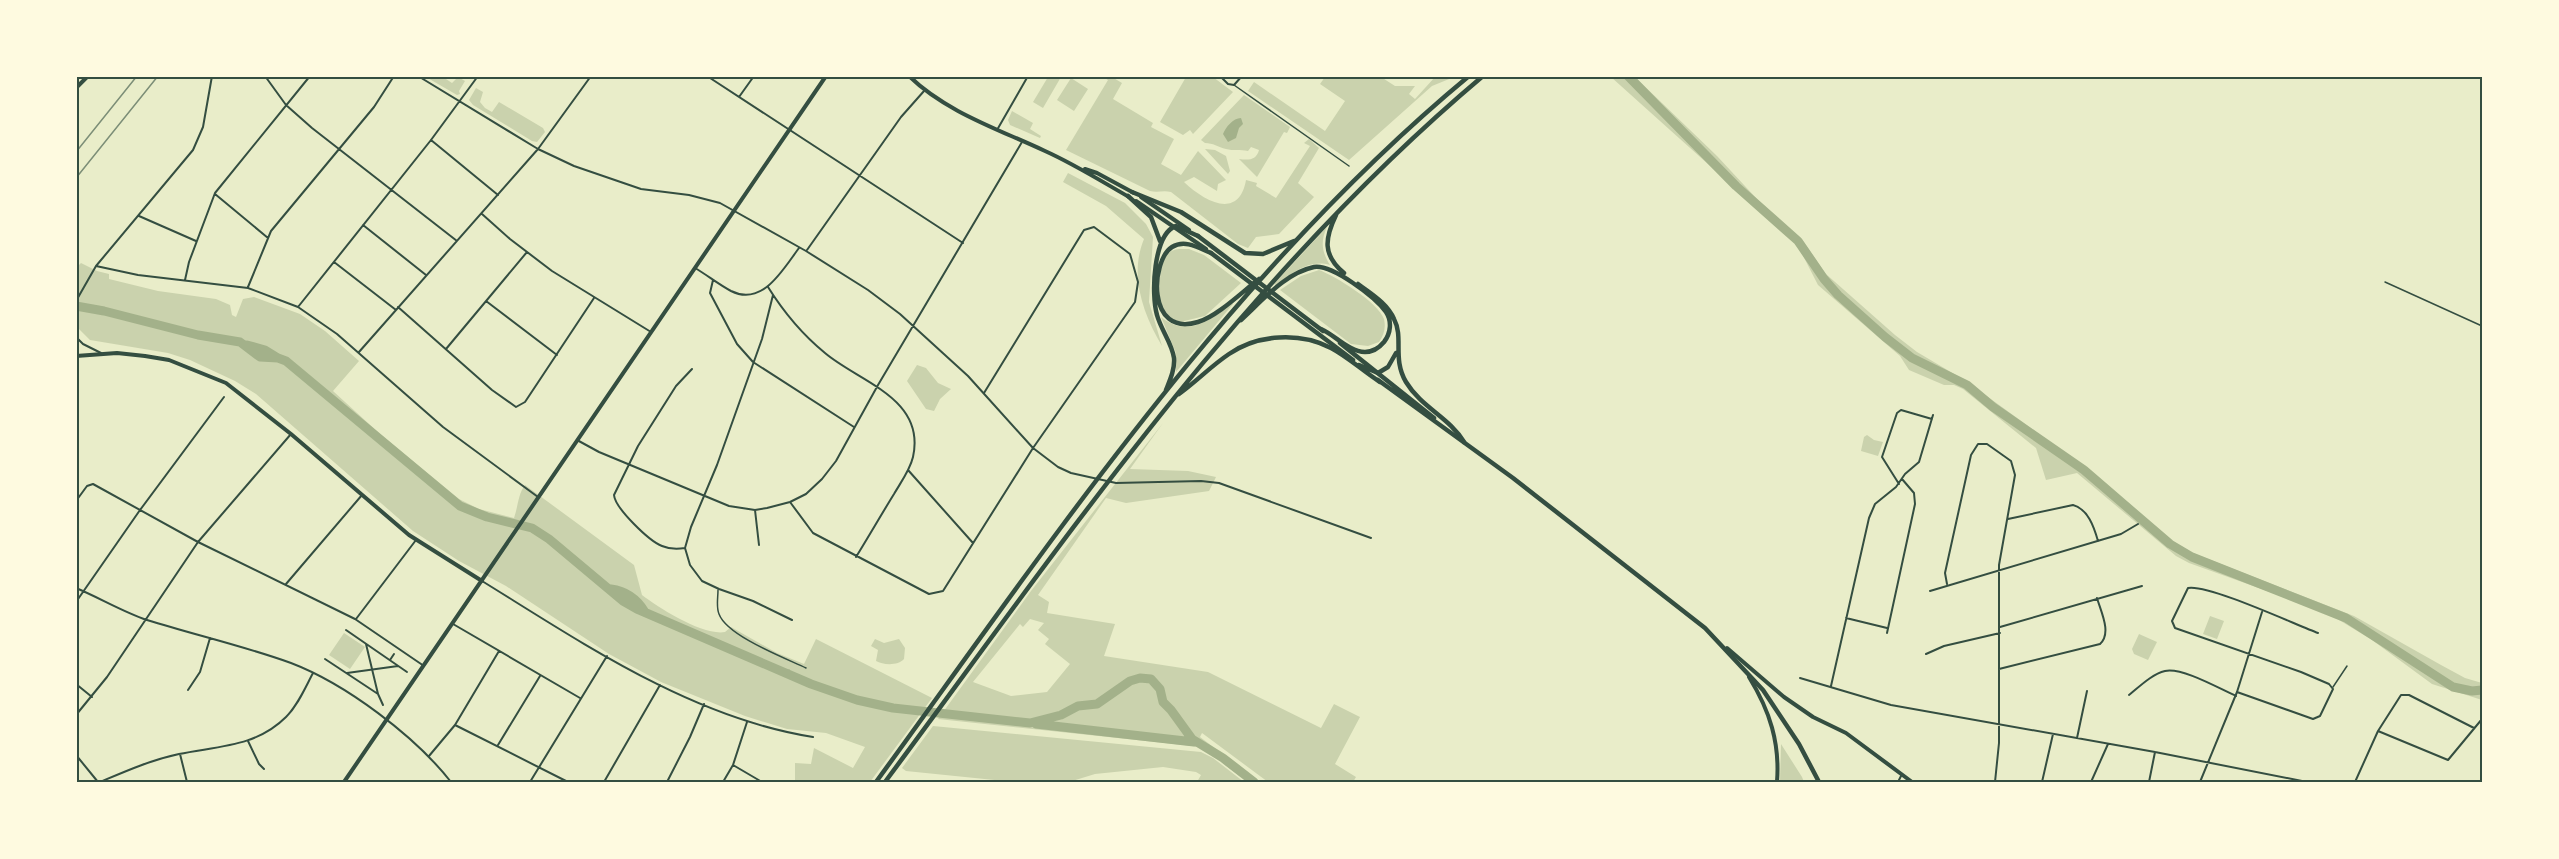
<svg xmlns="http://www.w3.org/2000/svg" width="2559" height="859" font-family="Georgia,serif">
<rect width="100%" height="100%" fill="#e9edc9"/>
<path fill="#cad2ad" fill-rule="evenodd" d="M426 77H448L446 79 452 83 458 77 465 81 459 91 460 94 457 95Z
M1048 77H1061L1043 108 1033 102Z
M1103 77H1112L1122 83 1113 99 1153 123 1151 127 1174 139 1161 164 1181 175 1198 151 1226 180 1218 184 1217 191 1194 177 1184 182C1205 202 1239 220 1246 180L1257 183 1256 186 1276 198 1310 146 1304 143 1309 139 1319 148 1298 183 1314 197 1279 234 1256 237 1248 248 1238 244 1171 192C1163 190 1158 193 1150 191L1066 150 1108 80Z
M1186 77H1213L1233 92 1193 134 1190 130 1183 135 1160 122Z
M1325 77H1381L1395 86H1415L1409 94 1415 99 1435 77H1454L1432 86 1349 160 1248 91 1254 82 1325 131 1345 101 1320 84Z
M1611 77H1635L1717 156 1757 199 1803 241 1826 274 1895 335 1917 352 1966 381 2079 463 2170 540 2190 552 2354 616 2441 665 2465 678 2482 683V700L2432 684 2372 640 2326 612 2189 563 2176 556 2077 473 2046 480 2036 448 1963 389 1954 385H1944L1909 370 1900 356 1818 285 1797 244Z
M1071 78 1088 89 1074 111 1057 100Z
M476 88 483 92 480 102 485 108 492 112 499 102 543 128 545 132 537 142 532 141 473 105 469 100Z
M1244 95 1290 127 1287 133 1284 132 1257 177 1239 159C1248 160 1256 161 1259 150L1251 147 1248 151C1240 149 1233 151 1226 149 1218 147 1213 143 1205 143L1201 140Z
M1012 111 1033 123 1030 129 1041 136 1040 138 1010 125 1008 120Z
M1205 149 1215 150 1226 156 1230 171 1228 174Z
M1068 173 1125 203 1146 224 1153 237 1149 302 1162 346C1143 314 1129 275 1144 239L1106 206 1063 182Z
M1327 227C1320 242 1322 252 1330 265 1308 259 1293 273 1276 285L1274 284Z
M1189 249 1204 255 1241 283 1205 316 1180 322C1174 320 1168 317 1164 311 1157 299 1158 260 1170 252 1175 248 1183 249 1189 249Z
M81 263 97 271 109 274V279L158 291 216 299 230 305 232 315 236 317 243 299 254 297 300 314 325 331 359 361 333 391 380 434 459 499 479 509 514 518C518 507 518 494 525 485L634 565 642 595C659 608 703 636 725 632L731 627 777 653 804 664 816 639 932 698 870 782H795V763L811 764 814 748 853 768 865 747 826 733 787 729 745 716 661 682 609 654 506 586 459 561 413 531 256 394 235 381 190 360 168 353 90 340 79 329V320H77V267Z
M1319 270C1335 276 1378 302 1384 319 1386 328 1384 335 1379 342L1368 346 1351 344 1280 290 1301 276Z
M1232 303 1233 304 1176 372V353L1161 317C1188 338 1209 321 1232 303Z
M917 365 926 368 938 383 951 389 940 399 934 411 926 409 907 381Z
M1163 423 1130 469 1188 471 1216 477 1209 491 1126 503 1106 498 1038 595 1049 602 1047 613 1115 624 1104 656 1208 672 1321 728 1334 704 1360 717 1335 764 1356 777 1353 782H1268L1202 733 1200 737 1260 782C1234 782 1219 751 1193 746L938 719 1031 591ZM1030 619 1044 623 1038 630 1049 639 1045 644 1070 664 1047 692 1011 696 973 682 1020 624 1023 627Z
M1867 435 1874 440 1883 442 1878 456 1861 451 1864 437Z
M2210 616 2224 621 2217 639 2203 634Z
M344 633 365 647 350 669 329 655Z
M2139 634 2157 642 2148 660 2134 654 2132 649Z
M875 639 884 643 899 639 905 648 904 659C898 666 883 665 876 661L878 650 871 646Z
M933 726 1201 752 1213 758 1244 782H1197L1201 775 1196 772 1163 767 1095 774 1069 782H1014L906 771 902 768Z
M1781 744 1802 777 1804 782H1780Z"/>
<path fill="#a3b18a" d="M1241 118 1243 124 1239 128 1236 138 1228 142 1223 134C1226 127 1233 118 1241 118Z"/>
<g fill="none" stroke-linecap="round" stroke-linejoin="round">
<path stroke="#a3b18a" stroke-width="1.5" d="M786 672 789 670"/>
<path stroke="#a3b18a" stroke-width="9" d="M1628 76 1736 186 1798 241 1824 279 1838 295 1885 337 1912 358 1967 385 1993 407 2084 470 2170 544 2192 557 2346 618 2453 687 2472 691 2482 690
M76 306 104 311 198 335 240 342 260 357 278 358 286 361 460 506 487 517 532 528 549 539 623 601 637 609 811 684 857 700 893 708 1030 723 1061 715 1078 706 1097 704 1130 681 1140 678 1151 679 1160 689 1163 702 1171 710 1192 739 1223 758 1254 782
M247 345 265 350 278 358
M611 589C627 591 637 599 645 612
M1036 724 1194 742"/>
<path stroke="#344e41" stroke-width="1.5" d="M1234 85 1349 166
M76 96V123
M2385 282 2482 326
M718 590C718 598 716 607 719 614 727 636 785 658 806 668
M2333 687 2347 666"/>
<path stroke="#344e41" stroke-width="2" d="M346 630 407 672
M366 644 378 694
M325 659 378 694 383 705
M390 660 394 654
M347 673 398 666"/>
<path stroke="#344e41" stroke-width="2" d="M265 76 286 105 312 128 457 241
M418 76 538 149 574 166 641 189 689 195 720 203 806 251 868 290 900 314 968 376 1033 448 1058 467 1071 473 1116 483 1201 481 1219 483 1371 538
M707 76 963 243
M1220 76 1228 84 1234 85 1242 76
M739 97 754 76
M997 130 1028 76
M431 140 498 195
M215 194 268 238
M482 214 510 239 552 271 651 332
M139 216 196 241
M363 225 426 275
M807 250 901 117 924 91
M334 262 396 310
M96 266 138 275 248 288 298 307 337 334 443 427 538 497
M695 268C707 275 718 284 731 291 763 307 783 269 799 248
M185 280 189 262 215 193 310 76
M713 280 710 293 737 344 753 362 854 427
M248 287 271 231 374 107 394 76
M768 287C783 311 803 335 825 353 859 382 926 398 913 457 910 470 901 482 894 494 881 515 869 536 856 557
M773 295 762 339 717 465 691 527 685 548 690 565 702 581 719 589 753 601 792 620
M76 301 96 266 193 150 203 127 212 76
M486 301 557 355
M298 307 431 140 478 76
M398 307 492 390 516 407 525 402 594 298
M76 337 83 344 101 353
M446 349 527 252
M359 352 538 149 591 76
M577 440 599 452 729 506 755 510 767 508 790 502 806 494 822 479 836 461 878 385 1022 142
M908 470 973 543
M1899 484 1882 457 1897 413 1901 410 1932 419
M76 501 87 486 93 484 198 542 355 619 424 666
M790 502 813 533 929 594 943 591 1033 448 1135 302 1138 282 1130 254 1094 227 1084 230 984 393
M755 510 759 545
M2008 519 2073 505C2088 509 2094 527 2098 541
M685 548C678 549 669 549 662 546 649 541 615 508 614 495L638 446 676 386 692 369
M482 581C584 644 692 718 813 737
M286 584 362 495
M1947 584 1945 573 1971 455 1978 444H1987L2011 461 2015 475 1999 565V743L1995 782
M76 588C100 598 123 612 147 620 195 635 244 646 291 663 346 684 415 736 451 782
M1930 591 2121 534 2138 524
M76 602 140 510 224 397
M1846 618 1887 628
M356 619 416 540
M453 624 580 698
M2000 627 2142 586
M1887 633 1915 504 1914 493 1902 479
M1926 654 1944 646 2000 633
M1999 669 2100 644C2112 633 2101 612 2097 598
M1800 678 1891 705 2155 752 2307 782
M76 684 92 697
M1831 686 1869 518 1875 504 1896 487 1905 474 1919 462 1933 415
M188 690 200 672 210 638
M2237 692 2313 719 2320 716 2333 689 2329 684 2301 672 2175 628 2172 621 2188 588C2208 584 2294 624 2318 633
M2129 695C2139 687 2152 674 2165 671 2182 667 2220 689 2236 696
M76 715 107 677 198 542 291 434
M455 725 568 782
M2378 731 2448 760 2482 719
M2077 738 2087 691
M248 741 259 764 264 769
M498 745 540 676
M180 754 187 782
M76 755 98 782
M429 756 455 725 499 651
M733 765 762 782
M100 782C126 771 151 760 179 754 218 746 256 747 286 717 298 705 305 688 313 673
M530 782 607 656
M604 782 660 685
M667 782 690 737 704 704
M723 782 733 765 747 722
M1898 782 1902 774
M2042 782 2053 734
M2091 782 2108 744
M2149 782 2155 752
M2200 782 2237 692 2262 612
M2355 782 2378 731 2401 695H2409L2474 728"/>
<path stroke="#344e41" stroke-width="4" d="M909 76C946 112 998 129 1045 151 1074 164 1101 181 1129 197
M76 88 88 76
M1085 169 1097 173 1134 193
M1141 197 1189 230
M1136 201 1206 249
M76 356 117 353 145 356 169 360 226 383 291 434 409 535 482 581
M1727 648 1784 697 1813 717 1846 733 1912 782
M1749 677C1770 711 1780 743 1777 782
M344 782 826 76"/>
<path stroke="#344e41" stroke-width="4.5" d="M1198 236 1323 331
M1211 253 1353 360
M1340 343 1434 418
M1378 380 1513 478 1705 628 1763 690 1799 744 1819 782"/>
<path stroke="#344e41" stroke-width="4.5" d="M1132 192 1181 212 1245 253 1263 254 1294 241
M1128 196 1151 217 1160 241
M1336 215C1325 238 1322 255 1344 273
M1211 253C1199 248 1185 239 1172 247 1151 260 1146 338 1198 322 1218 316 1243 291 1259 279
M1358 284C1371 294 1387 303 1394 319 1404 338 1392 358 1406 382 1421 407 1450 418 1464 442
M1241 320C1262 301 1285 273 1314 267 1332 264 1375 297 1386 312 1392 321 1391 333 1384 342 1379 348 1373 352 1365 352 1349 352 1335 335 1321 329
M1359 365 1378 373 1388 367 1396 353
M1166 390C1170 380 1175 369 1174 358 1172 343 1161 330 1157 315 1151 295 1153 234 1176 226L1198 236
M1179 394C1197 381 1211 366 1229 354 1258 334 1300 332 1331 348 1348 357 1363 371 1380 382
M876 782C1056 535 1231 273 1469 76
M885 782C1070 533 1243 278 1483 76"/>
<path stroke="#7c8e77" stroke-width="1.5" d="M76 152 137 76
M76 178 158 76"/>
</g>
<rect width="2559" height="859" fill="none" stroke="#fefae0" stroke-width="156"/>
<rect x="78" y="78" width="2403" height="703" fill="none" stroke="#344e41" stroke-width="2"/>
</svg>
